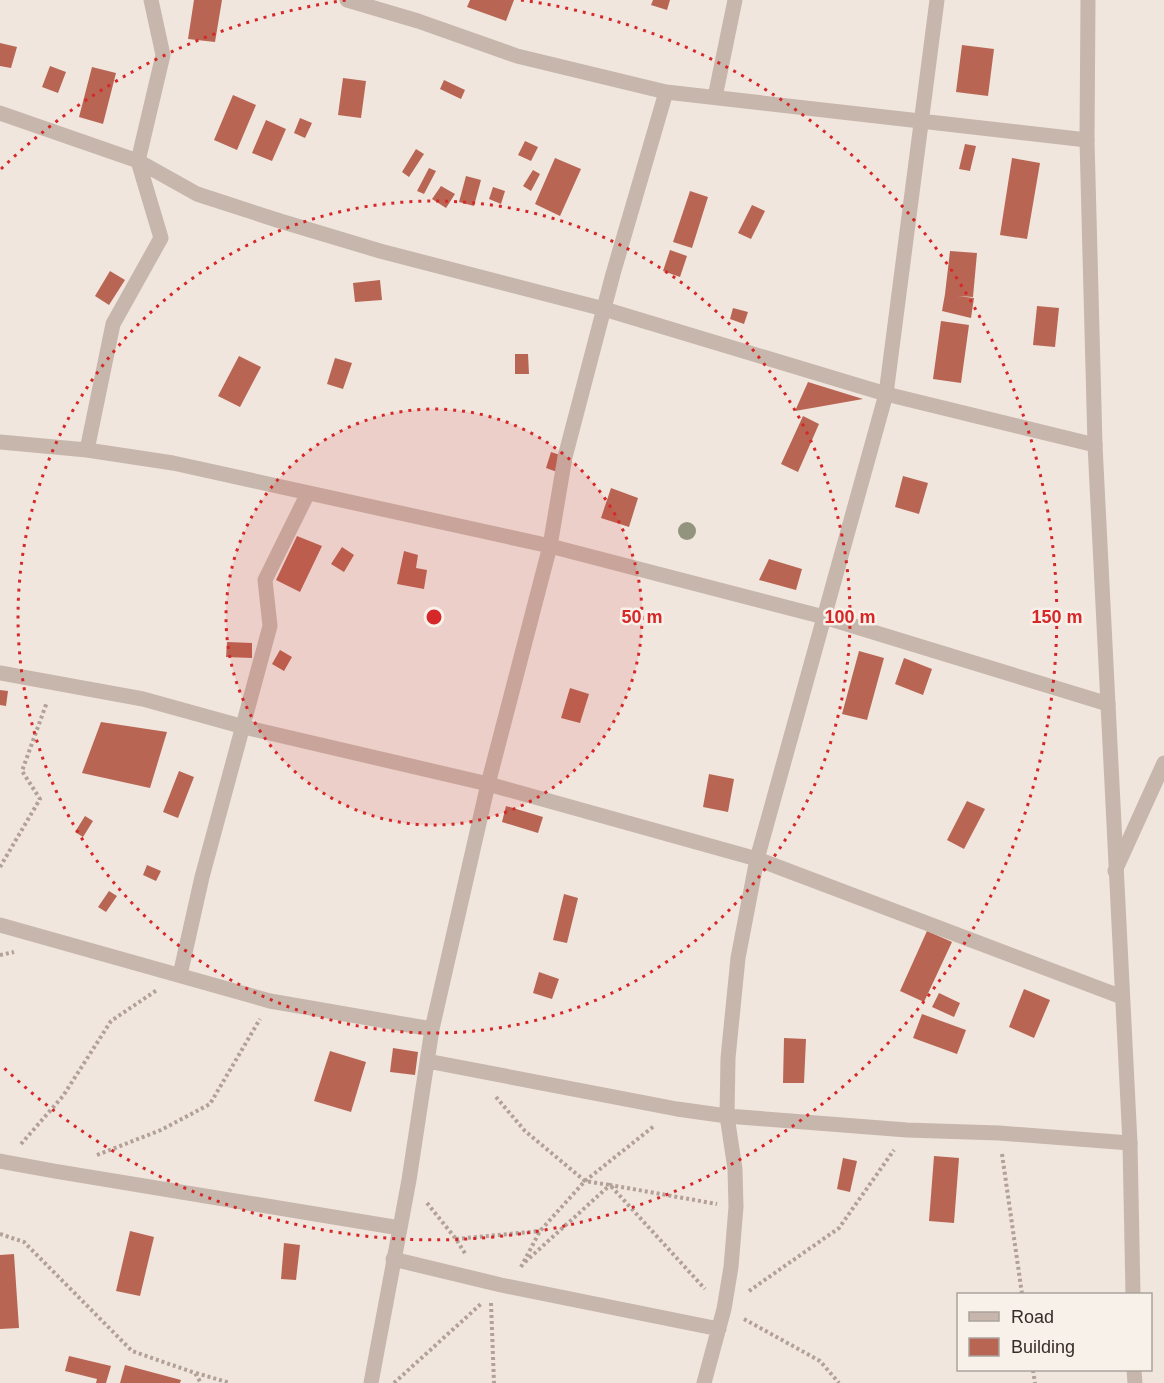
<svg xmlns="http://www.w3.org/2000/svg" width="1164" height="1383" font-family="Helvetica,sans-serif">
<rect width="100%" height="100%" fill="#f0e6de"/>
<path fill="#b96553" d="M194 0H222L215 42 188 39Z
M470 0H514L506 21 467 7Z
M653 0H670L667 10 651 5Z
M0 43 17 47 11 68 0 66Z
M962 45 994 49 988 96 956 92Z
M50 66 66 72 58 93 42 87Z
M92 67 116 73 103 124 79 117Z
M343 78 366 81 361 118 338 115Z
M444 80 465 90 461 99 440 89Z
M233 95 256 105 237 150 214 140Z
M300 118 312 123 305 138 294 133Z
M266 120 286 129 272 161 252 153Z
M525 141 538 147 531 161 518 155Z
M965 144 976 146 970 171 959 169Z
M416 149 424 154 409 177 402 172Z
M555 158 581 169 560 216 535 204Z
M1012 158 1040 163 1027 239 1000 235Z
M429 168 436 171 424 194 417 191Z
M533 170 540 174 531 191 523 186Z
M466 176 481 180 474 206 459 202Z
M441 186 455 194 446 208 432 199Z
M493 187 505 191 501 204 489 199Z
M690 191 708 197 692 248 673 242Z
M752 205 765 211 751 239 738 233Z
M670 250 687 256 680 277 663 271Z
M950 251 977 253 973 297 958 296 974 298 971 318 942 311 945 294Z
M110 271 125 280 109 305 95 296Z
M380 280 382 300 355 302 353 283Z
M1037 306 1059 308 1055 347 1033 345Z
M733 308 748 312 744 324 730 319Z
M941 321 969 325 961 383 933 379Z
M515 354H528L529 374H515Z
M239 356 261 367 240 407 218 396Z
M335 358 352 363 343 389 327 384Z
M808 382 863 399 795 411Z
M803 416 819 424 798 472 781 464Z
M551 452 566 457 560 473 546 468Z
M903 476 928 483 919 514 895 507Z
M611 488 638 498 629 527 601 518Z
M297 536 322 546 300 592 276 580Z
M342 547 354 555 344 572 331 564Z
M404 551 418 555 416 568 427 570 424 589 397 584Z
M769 559 802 569 796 590 759 580Z
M227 642 252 643V658L226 657Z
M280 650 292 657 284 671 272 664Z
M859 651 884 658 867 720 842 714Z
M904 658 932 669 923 695 895 684Z
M570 688 589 694 580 723 561 718Z
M0 690 8 691 6 706 0 705Z
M101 722 167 732 150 788 82 773Z
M179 771 194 777 178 818 163 812Z
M709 774 734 779 728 812 703 807Z
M967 801 985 809 964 849 947 840Z
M506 806 543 817 538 833 502 822Z
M85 816 93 821 83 837 75 832Z
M147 865 161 871 156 881 143 875Z
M109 891 117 896 106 912 98 907Z
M564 894 578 898 567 943 553 940Z
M927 931 952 942 924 1002 900 991Z
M539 972 559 979 552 999 533 993Z
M1024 989 1050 1000 1034 1038 1009 1027Z
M939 993 960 1003 954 1017 932 1007Z
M922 1014 966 1030 957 1054 913 1038Z
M784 1038 806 1039 804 1083H783Z
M393 1048 418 1052 415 1075 390 1072Z
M330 1051 366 1062 351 1112 314 1101Z
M934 1156 959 1158 954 1223 929 1221Z
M843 1158 857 1161 850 1192 837 1189Z
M130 1231 154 1237 140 1296 116 1291Z
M284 1243 300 1245 296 1280 281 1279Z
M14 1254 19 1328 0 1329V1255Z
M69 1356 111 1366 106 1383H96L97 1379 65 1371Z
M125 1365 181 1380 180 1383H120Z"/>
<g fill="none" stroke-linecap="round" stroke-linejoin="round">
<path stroke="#b3a096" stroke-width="4" stroke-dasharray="3 3" stroke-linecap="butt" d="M0 867 40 799 22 771 47 702
M0 955 14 952
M496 1097 525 1131 585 1181 610 1185 705 1289
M21 1144 63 1096 111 1021 157 990
M1002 1154 1022 1294
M97 1155 161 1130 210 1104 260 1019
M427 1203 456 1239 466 1255
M0 1234 24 1242 132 1351 195 1373 201 1383
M456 1239 540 1231
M525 1262 610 1185 717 1204
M521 1267 540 1231 585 1181 654 1126
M749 1291 839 1228 894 1150
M491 1303 494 1383
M744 1319 820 1361 839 1383
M1033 1370 1035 1383
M196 1373 230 1383
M394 1383 482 1303"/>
<path stroke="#c7b6ab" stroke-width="15" d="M347 0 418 21 517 56 666 92 1087 140
M715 97 735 0
M0 113 138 161 197 194 280 221 380 251 604 309 886 394 1095 445
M0 442 87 450 173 463 550 546 824 617 1108 704
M87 450 113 324 161 238 138 161 163 55 151 0
M0 673 143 699 244 727 488 784 757 859 1122 997
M1115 871 1164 763
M0 925 270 1001 432 1029
M180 975 202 877 270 626 265 580 308 493
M427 1061 677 1109 727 1116 907 1130 999 1133 1130 1143
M0 1161 54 1171 400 1228
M393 1259 501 1285 719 1329
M371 1383 409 1180 432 1029 488 784 550 546 565 457 613 274 666 92
M704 1383 724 1309 731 1267 736 1207 735 1169 727 1116 728 1058 738 958 757 859 886 394 937 0"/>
<path stroke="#c7b6ab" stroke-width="15" d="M1088 0 1087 140 1095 445 1130 1143 1133 1294
M1134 1370 1135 1383"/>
</g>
<circle fill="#93947e" cx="687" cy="531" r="9"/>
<circle cx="434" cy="617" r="208" fill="#d62828" fill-opacity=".12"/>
<g fill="none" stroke="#d62828" stroke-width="3" stroke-dasharray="3 6">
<circle cx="434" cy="617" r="208"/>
<circle cx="434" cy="617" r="416"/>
<path d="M1 169A623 623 0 0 1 347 0M521 0A623 623 0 1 1 1 1065"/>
</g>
<circle cx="434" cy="617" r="9" fill="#d62828" stroke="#f8f1ea" stroke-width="3"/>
<g font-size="18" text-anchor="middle" font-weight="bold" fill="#d62828" stroke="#f8f1ea" stroke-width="5" stroke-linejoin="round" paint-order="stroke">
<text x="642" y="623">50 m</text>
<text x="850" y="623">100 m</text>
<text x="1057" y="623">150 m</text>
</g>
<rect x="957" y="1293" width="195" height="78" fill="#f8f1ea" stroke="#aaa39d" stroke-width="1.5"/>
<rect x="969" y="1312" width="30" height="9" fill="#c7b6ab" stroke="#aaa39d" stroke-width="1.5"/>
<text x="1011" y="1323" font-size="18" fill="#362d2a">Road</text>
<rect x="969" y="1338" width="30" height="18" fill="#b96553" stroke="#aaa39d" stroke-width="1.5"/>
<text x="1011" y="1353" font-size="18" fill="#362d2a">Building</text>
</svg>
